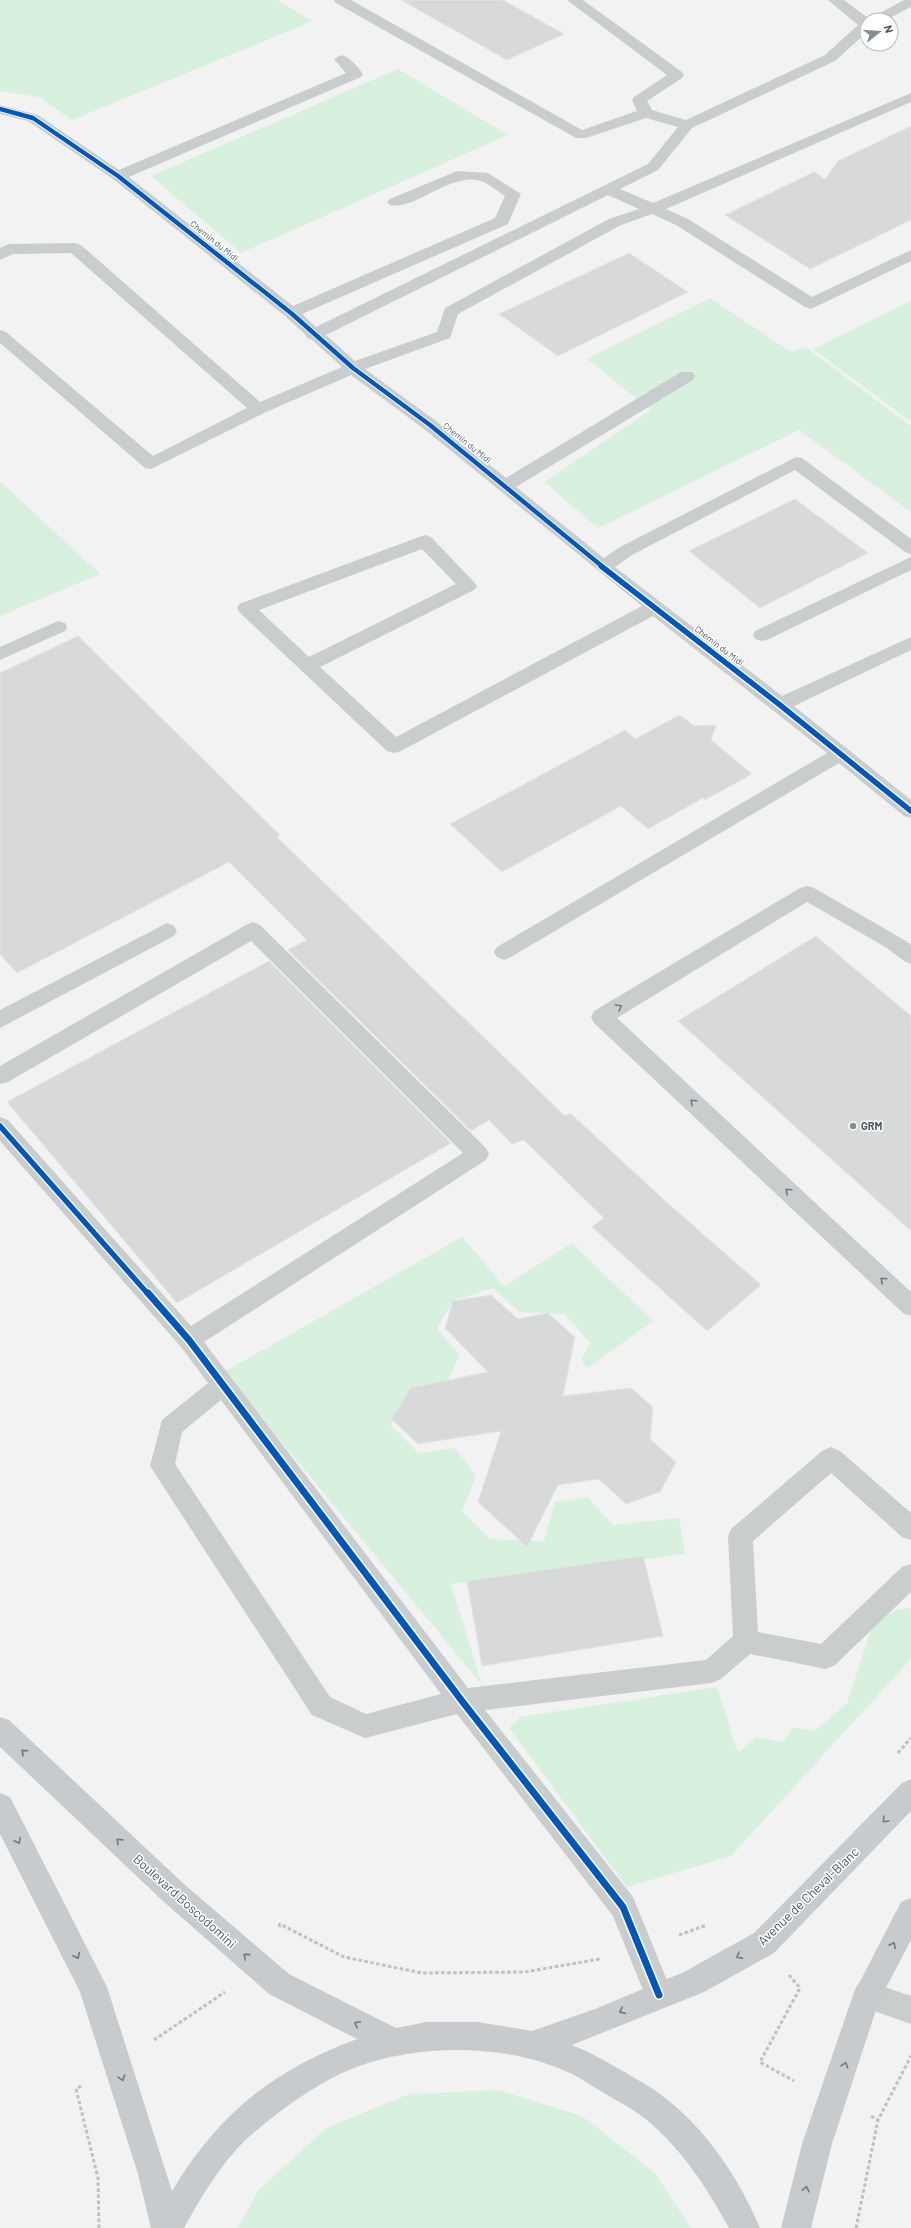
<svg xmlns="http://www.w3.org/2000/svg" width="911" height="2228" font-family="Barlow,sans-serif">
<rect width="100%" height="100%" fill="#f2f2f2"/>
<path fill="#d8f0de" d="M0 0H277L313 21 72 120 39 97 0 91Z
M398 69 508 135 241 253 151 176Z
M710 298 791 352 806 347 911 426V512L799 430 598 528 544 482 651 410 587 359Z
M911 301V422L813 349Z
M0 481 100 574 0 616Z
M462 1237 504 1286 572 1243 653 1321 586 1369 582 1359 590 1343 565 1314 519 1312 493 1288 453 1301 437 1329 460 1355 448 1380 410 1388 391 1425 418 1453 455 1448 476 1476 462 1511 490 1539 544 1541 555 1502 588 1497 613 1525 679 1518 685 1554 451 1584 482 1685 224 1372Z
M911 1608V1659L731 1856 627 1887 509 1728 520 1717 717 1687 738 1753 756 1737 783 1742 793 1727 815 1731 847 1703 872 1626 896 1610Z
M498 2090 582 2116 655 2173 691 2228H238L258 2191 326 2128 409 2094Z"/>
<path fill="#d8dada" stroke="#e3e4e5" d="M401 0H503L564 34 507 60Z
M911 126V220L810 269 725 215 814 172 825 179 838 161Z
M629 253 688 292 558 356 499 314Z
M795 499 868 553 760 608 689 551Z
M78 636 280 835 277 837 565 1116 570 1113 662 1198 761 1285 707 1331 592 1227 604 1218 524 1140 512 1144 489 1120 471 1131 288 950 307 940 229 862 17 973 0 954V673Z
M680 715 694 726 716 725 711 740 752 774 705 800 703 798 648 829 621 806 502 872 450 824 625 730 635 739Z
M816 936 911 1016V1231L678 1021Z
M269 961 451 1143 177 1303 7 1102Z
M491 1295 518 1319 548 1313 575 1337 563 1396 631 1388 653 1407 650 1439 676 1462 660 1492 626 1504 599 1479 558 1485 527 1547 478 1502 501 1431 418 1444 392 1419 410 1388 488 1372 445 1328 453 1301Z
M643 1556 663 1636 482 1666 467 1581Z"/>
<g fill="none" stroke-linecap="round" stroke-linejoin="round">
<path stroke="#b9c4bf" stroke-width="3" stroke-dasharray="3.5 2.5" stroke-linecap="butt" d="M898 1753 911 1738
M279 1927 280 1924 344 1957 422 1973 525 1972 600 1959
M679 1935 707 1925
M789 1975 800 1988 760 2062 794 2081
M154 2040 225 1992
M81 2086 76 2089 98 2178 99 2228
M871 2116 878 2120
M856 2228 878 2120 911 2056"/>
<path fill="#c9cdce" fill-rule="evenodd" d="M334 0H351L582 130 637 111 632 100 634 97 667 75 567 0H583L682 72 684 75 682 78 647 101 652 110 686 120 825 55 858 25 828 0H844L869 19 904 0H911V7L886 20H867V32L835 61 692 128 658 170 620 189 653 203 911 93V102L666 209 688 219 812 297 911 250V261L811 309 805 307 676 225 652 214 621 225 458 314 450 338 365 369 436 421 506 478 681 372H693L695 376 693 380 516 487 604 558 620 547 796 457 802 458 911 539V554L905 552 795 470 632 555 615 567 782 696 911 637V650L794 706 911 800V818L904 816 839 763 511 957 504 960 497 957 494 952 497 947 827 753 653 616 401 751 394 753 387 751 239 612 237 608 239 604 419 537 425 535 431 537 474 582 477 586 474 590 320 667 396 737 642 606 424 429 351 375 264 413 151 469 145 468 0 343V330L6 332 153 456 247 408 71 253 13 254 0 260V248L9 244 75 243 81 245 260 402 342 367 311 339 307 338 305 334 285 316 113 179 28 121 0 114V105L38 115 119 170 346 73 334 59 341 55C350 57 358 67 363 74L361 77 129 177 293 306 495 218 505 196C497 191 489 184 481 181 452 171 414 211 390 205L387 202 390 199 457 171 488 173 521 194 508 224 302 314 316 327 648 164 678 127 646 118 586 138H576L336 3ZM608 195 639 209 609 219 445 308 437 332 355 361 326 335ZM422 549 456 584 309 657 259 610Z
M911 557V570L769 639 762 641 755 639 753 635 755 631Z
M58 621 65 623 67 627 65 631 0 660V647Z
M807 886 814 888 901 938 911 945V964L904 961 887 948 807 902 617 1018 911 1292V1316L903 1313 594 1023 591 1017 594 1011 800 888Z
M253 922 260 925 486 1148 489 1154 486 1160 204 1342 468 1688 706 1660 733 1636 728 1537 731 1529 822 1451 831 1447 840 1451 911 1513V1540L902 1537 831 1473 753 1541 758 1632 821 1644 902 1567 911 1564V1592L835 1665 826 1669 750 1654 721 1679 712 1683 485 1710 633 1897 673 1995 669 2005 659 2009 649 2005 613 1916 457 1714 365 1738 312 1715 150 1466 162 1420 208 1383 181 1347 0 1141V1117L8 1120 191 1326 463 1153 251 941 8 1082 0 1084V1066L246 925ZM221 1400 441 1694 366 1714 330 1697 175 1464 182 1432Z
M167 923 174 926 177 931 174 936 0 1028V1010Z
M867 1981 911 1996V2024L857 2005 853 1995 857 1985Z"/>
<path fill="#c8cbcd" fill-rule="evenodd" d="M0 1717 9 1720 184 1884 289 1974 396 2028 427 2022H478L532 2031 595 2009 684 1972 754 1933 902 1783 911 1779V1811L774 1953 704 1992 572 2045C590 2052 605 2061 621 2070 636 2079 652 2087 665 2098 707 2130 740 2180 760 2228H729C707 2188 683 2151 648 2121 634 2109 617 2101 602 2092 592 2086 582 2079 572 2074 504 2041 402 2042 334 2077 304 2093 276 2113 250 2136 222 2161 202 2196 184 2228H151L138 2174 80 1992 0 1834V1793L10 1797 107 1987 172 2191C219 2113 272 2071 357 2039L269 1994 164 1902 0 1747Z
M911 1898V1940L879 2001 832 2144 811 2228H781L802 2144 853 1995 901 1902Z"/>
<defs>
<path id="cycleway-far2" d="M0 109 33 118 118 176 291 313 353 368 430 425 603 567"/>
<path id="cycleway-far1" d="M601 566 780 705 911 811
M0 1126 148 1294"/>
<path id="cycleway" d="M148 1293 189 1340 462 1701 623 1907 659 1995"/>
</defs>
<use href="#cycleway-far2" stroke="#fff" stroke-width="6"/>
<use href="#cycleway-far1" stroke="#fff" stroke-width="8"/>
<use href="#cycleway" stroke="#fff" stroke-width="10"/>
<use href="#cycleway-far2" stroke="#0057b8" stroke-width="4.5"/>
<use href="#cycleway-far1" stroke="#0057b8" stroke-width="5.5"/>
<use href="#cycleway" stroke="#0057b8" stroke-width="7"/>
</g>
<defs><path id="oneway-chevron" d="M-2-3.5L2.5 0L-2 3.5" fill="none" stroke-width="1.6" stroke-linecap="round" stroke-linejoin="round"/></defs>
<g stroke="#6f7a80">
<use href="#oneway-chevron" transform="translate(619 1007) rotate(-31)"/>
<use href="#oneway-chevron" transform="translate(693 1102) rotate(-137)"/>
<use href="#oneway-chevron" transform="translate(788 1191) rotate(-137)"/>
<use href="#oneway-chevron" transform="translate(883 1280) rotate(-137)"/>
</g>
<g stroke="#6f7a7f">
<use href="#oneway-chevron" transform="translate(24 1752) rotate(-138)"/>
<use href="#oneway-chevron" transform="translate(885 1820) rotate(135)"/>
<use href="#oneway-chevron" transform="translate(18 1841) rotate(63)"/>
<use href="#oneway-chevron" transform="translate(119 1841) rotate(-136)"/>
<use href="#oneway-chevron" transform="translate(893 1945) rotate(-63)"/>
<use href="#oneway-chevron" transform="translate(77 1956) rotate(63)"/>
<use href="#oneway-chevron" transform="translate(246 1956) rotate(-139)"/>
<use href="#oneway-chevron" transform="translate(739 1956) rotate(151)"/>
<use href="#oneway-chevron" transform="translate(622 2011) rotate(156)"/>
<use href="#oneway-chevron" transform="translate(357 2024) rotate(-153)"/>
<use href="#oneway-chevron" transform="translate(845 2065) rotate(-72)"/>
<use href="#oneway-chevron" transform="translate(122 2078) rotate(72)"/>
<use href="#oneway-chevron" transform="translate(806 2189) rotate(-76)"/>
</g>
<circle fill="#848d92" stroke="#fff" stroke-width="1.5" cx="853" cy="1126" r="4"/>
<g text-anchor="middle" stroke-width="3" stroke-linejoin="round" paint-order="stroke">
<g font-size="9" fill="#49575e" stroke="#fff">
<text transform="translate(214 241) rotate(39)" y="3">Chemin du Midi</text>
<text transform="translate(467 443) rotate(39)" y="3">Chemin du Midi</text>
<text transform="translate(719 646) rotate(38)" y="3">Chemin du Midi</text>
</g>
<g font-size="11" font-weight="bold" fill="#49575e" stroke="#fff" text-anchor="start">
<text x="861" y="1130">GRM</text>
</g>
<g font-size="13" fill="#49575e" stroke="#fff">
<text transform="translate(808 1896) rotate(-44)" y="5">Avenue de Cheval-Blanc</text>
<text transform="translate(185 1901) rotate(42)" y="5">Boulevard Boscodomini</text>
</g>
</g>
<g transform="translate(879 32) rotate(73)"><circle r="19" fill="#ffffff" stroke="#b6bcbf"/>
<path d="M0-3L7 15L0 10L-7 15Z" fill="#848d92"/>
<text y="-6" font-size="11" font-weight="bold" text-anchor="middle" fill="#49575e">N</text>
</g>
</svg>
